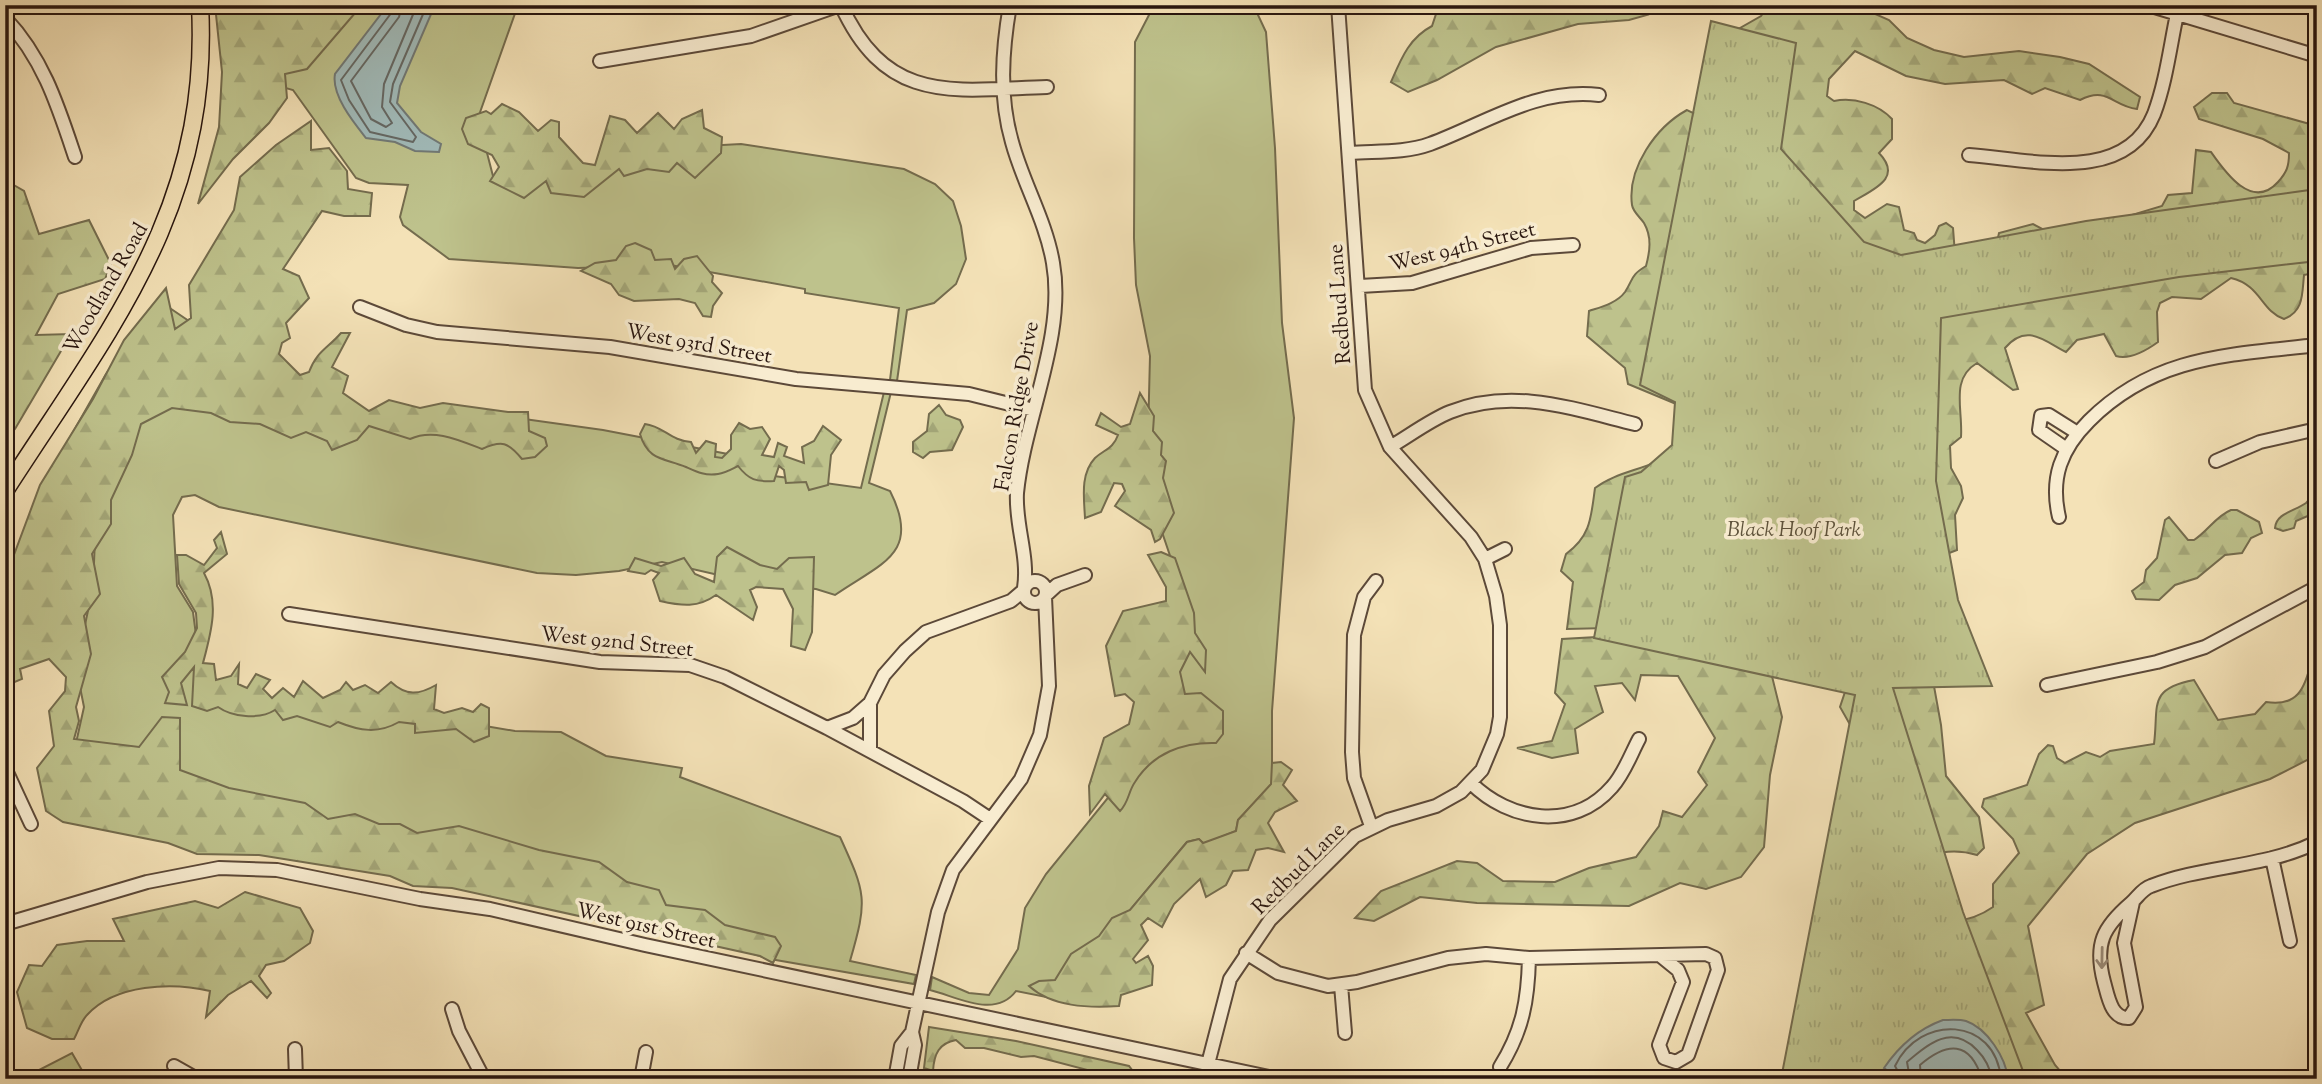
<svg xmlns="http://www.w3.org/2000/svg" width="2322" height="1084" font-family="'Sorts Mill Goudy',serif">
<defs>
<pattern id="forest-firs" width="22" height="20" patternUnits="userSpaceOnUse" patternTransform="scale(1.75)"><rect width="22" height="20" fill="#bec28c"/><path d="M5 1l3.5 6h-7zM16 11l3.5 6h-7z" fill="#a3a678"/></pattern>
<pattern id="park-tufts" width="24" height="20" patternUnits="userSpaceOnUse" patternTransform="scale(1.75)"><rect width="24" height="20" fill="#bec28c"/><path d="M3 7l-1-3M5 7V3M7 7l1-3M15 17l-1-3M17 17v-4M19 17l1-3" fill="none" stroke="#a3a678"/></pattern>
</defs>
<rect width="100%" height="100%" fill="#f4e2b7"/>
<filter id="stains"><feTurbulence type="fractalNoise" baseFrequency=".00286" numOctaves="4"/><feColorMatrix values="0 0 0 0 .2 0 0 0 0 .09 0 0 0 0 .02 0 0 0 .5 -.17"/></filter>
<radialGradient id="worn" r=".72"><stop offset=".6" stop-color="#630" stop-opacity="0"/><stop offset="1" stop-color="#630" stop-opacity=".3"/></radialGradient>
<path fill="#bec28c" stroke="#746c4e" stroke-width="2" d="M232 5H518L478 118 494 180 601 172 704 146 741 144 904 169 935 184 953 201 961 226 966 259 956 284 934 303 907 310 897 381 890 380 899 308 805 293V289L670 265 578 268 449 259 403 225 400 217 408 185 369 183 356 178 293 90 233 73Z
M1149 5H1257L1258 15 1266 32 1275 148 1282 323 1294 418 1272 711V784L1238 820 1236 831 1204 844 1199 839 1187 842 1056 999 1016 991C995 1019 958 997 930 990L932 977 969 993 989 995 1018 949 1025 908 1046 874 1116 788 1165 697 1185 600 1162 532 1148 436 1150 356 1136 285 1134 238 1135 42 1150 13Z
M158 300 242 357 377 417 517 418 603 430 733 455 774 476 861 488 884 392H891L869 483 890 491C922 554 881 563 835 595L816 589 762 585 662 562 619 571 576 575 537 573 219 507 195 495 182 497 173 515 177 586 193 612 203 688 239 698 450 720 515 731 561 732 606 756 682 768 680 777 840 837C866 894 868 899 850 961L916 975 914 984 770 959 74 752 84 707 76 667 93 587 95 538 60 455 106 374Z"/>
<path fill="url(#forest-firs)" stroke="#746c4e" stroke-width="2" d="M215 5H362L307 69 285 74 287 98 269 123 233 159 198 204 219 127 222 72Z
M1439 5H1631L1647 15 1629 20 1578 24 1496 47 1437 80 1408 92 1391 82C1401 59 1409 38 1432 26Z
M1769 5H1855L1889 20 1907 38 1934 50 1964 57 2019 51 2060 57 2089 64 2140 97 2137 109C2112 106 2108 86 2080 100L2045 88 2032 94 2004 80 1945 84 1906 76 1855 51 1829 79 1827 96 1834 101C1854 97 1878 104 1892 119V139L1879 153C1903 178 1874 189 1854 201V210L1865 218 1887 204 1899 207 1904 230 1914 233 1917 240 1925 243 1935 235 1939 226 1946 223 1953 228 1955 254C1966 260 1985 256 1995 251L1999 233 2033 224 2065 241 2103 234 2115 220 2162 206 2168 195 2192 193 2196 150 2211 152C2225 172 2252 211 2278 182 2287 172 2289 166 2289 153L2263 139 2199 119 2194 107 2212 93H2227L2234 103 2317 126V201L2208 211 2162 229 2123 234 2092 245 2076 261 2057 270 2027 274 2021 286 2056 288 2210 249 2266 228 2291 237 2317 232V272L2304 275C2302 294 2304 311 2284 319 2261 311 2261 285 2231 278L2201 299 2172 297 2160 303 2157 312 2158 342C2147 350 2130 360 2116 356L2104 334 2077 340 2066 352C2045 342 2027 322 2005 348L2018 389 2013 390 1977 363C1950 379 1963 409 1961 437L1950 446 1951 468 1961 486 1963 498 1955 515 1957 550C1939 557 1917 568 1897 564 1874 560 1859 549 1832 552L1827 564 1828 576 1838 580 1895 584 1919 603 1941 725 1946 776 1979 817 1984 848 1977 855C1954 848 1929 851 1910 868 1910 881 1910 895 1917 907 1934 931 1973 921 1993 907V884L2019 853 2013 839 1982 807 1984 799 2027 785 2039 754 2048 745 2053 746 2057 758 2065 763 2086 752 2100 757 2110 751 2154 744C2159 706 2147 689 2194 680L2218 720 2255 714 2266 702C2297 707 2305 689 2311 662L2317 659V755L2270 779 2135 823 2087 854 2028 926 2044 1005 2026 1013 2055 1065 2067 1079H2015L2006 1047 1981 1016 1946 981 1925 976 1892 932 1884 910 1881 882 1882 857 1889 814 1878 774 1840 707 1850 677 1768 654 1689 626 1567 629 1573 582 1561 571 1566 554C1591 536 1591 517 1595 488 1620 469 1653 470 1676 449L1681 406 1628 384 1625 368 1587 336 1589 311C1601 307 1617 303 1625 292 1634 278 1630 276 1646 266 1650 251 1652 237 1644 223 1640 217 1633 212 1632 205 1627 168 1656 127 1687 110L1706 119 1748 198 1819 288 1868 322C1866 334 1860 346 1858 359 1854 377 1865 397 1860 417 1847 469 1791 453 1837 529L1860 527 1881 474 1872 444 1887 405 1878 375 1880 343 1892 325 1893 309 1857 286 1853 271 1830 266 1774 210 1748 148 1744 119 1757 101V76L1740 62 1722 56 1719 40 1761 16Z
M502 104 519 112 538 131 551 120 559 122V137L583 163 595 165 610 116 625 120 637 133 658 113 674 129 682 119 702 110 704 128 722 137 721 153 695 178 677 163 669 172 647 169 624 176 619 169 584 197 551 193 546 181 524 198 490 181 499 167 492 155 468 144 462 129 466 118 486 111 491 114Z
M311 121V150L329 148 347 171 348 189 372 193 370 216H344L322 211 283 269 299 276 309 298 286 323 290 338 282 343 279 354 300 375 309 372C317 351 327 349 341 333H350L332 367 348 376 343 393 369 411 389 400 420 408 443 403 508 412H528L529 431 545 438 547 446 535 457 522 459C508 442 502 440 482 449 459 440 433 428 410 439L369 426 357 440 332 450 327 441 306 432 291 438 260 424 230 422 211 413 172 408 141 424 132 455 111 500V524L92 554 100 594 84 616 91 654 76 707 79 721 74 739 139 747 162 717 180 718V770L229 788 305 803 328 819 355 814 379 824H400L417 833 459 826 539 850 599 862 627 882 659 890 666 905 705 910 725 925 775 937 781 946 773 963 760 956 452 888 413 886 390 876 259 855 197 854 168 843 63 822 46 811 37 768 54 746 49 711 65 691 66 677 49 659 20 669 22 679 5 686V579L40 485 93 399 124 340 166 288 175 329 191 318 189 285 234 210 240 177 276 145Z
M5 180 24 191 39 234 89 220 111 264 105 279 58 294 36 335 71 334 15 429 5 440Z
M635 243 651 250 655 260 671 259 675 269 684 259 697 256 713 276 712 282 722 293 713 306 711 317 703 316 695 303 679 299 634 301 619 295 611 284 581 271 595 263 616 260 626 246Z
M1140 393 1154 416 1153 431 1162 442 1161 455 1166 461 1163 478 1174 513 1160 539 1155 542 1151 530 1115 506 1125 491 1122 484 1114 483 1101 512 1085 518C1084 498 1080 474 1095 458 1105 449 1113 449 1118 435L1096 425 1101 413 1121 427 1130 424Z
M939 405 946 415 960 420 963 427 952 450 930 452 923 458 913 452V442L927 431 929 414Z
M739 423 750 429 762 427 770 439 762 455 774 457 778 443 787 447 784 456 804 463 802 447 814 441 823 426 841 440 831 455 828 485 809 490 806 482 786 483 784 470 779 466 774 481C756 482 749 480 738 466 732 469 725 473 718 474 705 476 697 472 686 467 664 458 648 461 640 434L645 424C663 426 671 441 691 442L696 453 706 441 716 444 715 457 722 458 731 449V435Z
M2317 488V512L2296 521 2294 528 2283 531 2275 528C2276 513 2295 511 2306 503 2310 499 2313 493 2317 488Z
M2231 510H2237L2259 522 2262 533 2251 538 2242 553 2225 555 2197 578 2175 585 2159 600 2136 599 2132 591 2144 582 2146 570 2157 558 2165 520 2169 517 2188 540H2194C2208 531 2216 516 2231 510Z
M221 532 227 554 204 573C220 602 211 633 203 663L214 664 216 680 231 676 239 664 238 684 247 688 256 674 270 680 263 689 272 698 283 688 294 697 303 681 323 698 340 690 346 682 353 690 365 685 378 693 391 682C406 696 419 695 436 685L434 709 444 713 462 708 473 712 481 704 489 708V736L474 742 456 729 415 733V724L399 722C378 734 360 731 338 722L330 727 297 716 283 720 275 710C259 720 232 717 218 707L207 711 192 706 194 667 181 683 187 705 165 703 169 692 162 677 185 652 197 628 196 613 179 584 177 555H186L204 565 217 548 214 540Z
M727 547 760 565 777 569 789 558 814 557 812 632 805 650 791 646 793 609 783 589 756 587 750 590 757 607 753 620 716 595C698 608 682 606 660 601L653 580 659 573 651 570 645 574 628 571 635 558 661 566 684 558 695 574 714 582 717 557Z
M1161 552 1175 558 1194 613 1195 633 1206 650 1205 672 1190 652 1180 672 1185 694 1201 693 1223 711V734L1216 743C1183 742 1153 753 1135 782 1128 792 1129 802 1120 811L1105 794 1090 814 1089 786 1104 738 1129 724 1134 702 1125 694 1115 696 1106 646 1123 611 1166 601V587L1148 555Z
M1686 632 1768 660 1782 717 1770 775 1764 847 1741 877 1706 889 1680 883 1629 906 1477 903 1420 897 1374 921 1355 918 1381 891 1457 861 1477 863 1503 881 1555 882 1589 868 1636 857 1659 826 1663 811 1682 817 1707 785 1698 772 1715 738 1678 676 1641 675 1635 700 1622 683 1595 686 1603 712 1575 729 1578 753 1552 758 1517 748 1552 741 1565 704 1555 693 1562 639Z
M1281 762 1292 770 1283 785 1297 801 1275 812 1268 823 1284 852 1268 848 1256 850 1248 870 1233 871 1226 885 1206 897 1200 879 1174 904 1162 927 1148 918 1141 925 1148 940 1133 959 1136 963 1148 956 1153 966 1152 985 1121 995 1119 1006C1088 1008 1052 1007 1029 986L1039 981 1055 980 1071 954 1099 936 1112 918 1130 910 1187 842 1199 839 1203 843 1236 831 1238 820 1271 784 1272 763Z
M245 892 300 908 313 931 310 943 284 961 266 965 259 976 271 993 267 998 251 981 228 995 206 1017 210 991C172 982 115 984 87 1015 81 1021 78 1032 74 1039H52L27 1028 17 992 29 965 42 966 57 945 87 941H124L113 919 195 901 218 908Z
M929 1027 1016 1041 1129 1066 1135 1074 1123 1078 1115 1073 1110 1076 1034 1056 1021 1057 984 1048H965L956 1040C939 1043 934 1054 933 1071L924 1068Z
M72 1053 87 1079H39L37 1071Z"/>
<path fill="url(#park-tufts)" stroke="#746c4e" stroke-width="2" d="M1711 21 1796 43 1781 149 1864 242 1901 255 2086 221 2317 189V261L2179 277 1941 318 1936 481 1958 600 1992 686 1893 688 1963 912 2026 1079H1781L1855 695 1594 638 1625 477 1641 472 1672 445 1675 402 1640 385Z"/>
<path fill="#a1bbba" stroke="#717976" stroke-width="2" d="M388 5H435L400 86 397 103 421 132 441 144 439 152 415 151 395 142 366 138C354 123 331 95 335 74Z
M1943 1020C1950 1020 1959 1019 1966 1021 1987 1028 2006 1058 2008 1079H1898L1884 1068C1899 1046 1918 1029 1943 1020Z"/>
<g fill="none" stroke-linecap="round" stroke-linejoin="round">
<path stroke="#656864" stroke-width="2" d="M393 5 392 12 341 80 349 100 370 132 413 142 416 137 390 102 393 84 427 5
M402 5 399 17 351 81 371 119 386 127 392 123 382 107 384 84 417 5
M1902 1079 1895 1066C1920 1014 1995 1016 2001 1079
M1910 1079 1907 1062C1929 1043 1952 1024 1977 1050 1985 1058 1990 1068 1992 1079
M1921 1079 1920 1065C1947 1042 1970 1040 1982 1079"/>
<defs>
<path id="minor" d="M841 5C887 106 954 90 1047 87
M1010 5C1002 51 999 97 1012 142 1023 183 1046 221 1053 263 1066 336 1024 420 1017 493 1015 525 1029 556 1024 588
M2148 5 2317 56
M5 18C43 58 58 106 75 157
M600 61 751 36 840 5
M1350 153C1376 151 1405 153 1430 144 1487 123 1535 88 1599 95
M1969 155C2029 159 2125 186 2154 114 2166 82 2170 47 2177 14
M1360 286 1412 283 1531 248 1573 245
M360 307 406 325 437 332 610 347 796 379 969 394 1034 410
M1390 447C1409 436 1430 420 1450 412 1512 387 1574 409 1635 424
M2065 448 2039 430 2041 416 2049 415 2076 432
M2216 461 2260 442 2317 429
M2059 517C2050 478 2061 449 2089 421 2155 355 2230 355 2317 345
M1485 559 1505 549
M1024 592a11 11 0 1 1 22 0a11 11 0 1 1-22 0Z
M1046 595 1057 585 1085 575
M289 614 600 662 690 665 725 677 827 728 963 801 990 819
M2047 685 2157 662 2205 647 2317 587
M827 728 853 718 870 703 884 675 905 651 926 632 1011 601 1024 590
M870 750V703
M5 768 31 824
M1471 783C1509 821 1573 832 1612 787 1624 774 1631 754 1639 739
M1371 826 1354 778 1352 752 1354 635 1364 597 1376 581
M2272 858 2290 941
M2133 902 2124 943 2136 1007 2129 1018C2111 1019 2108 996 2104 982 2094 944 2103 927 2131 903 2138 897 2142 889 2151 886 2204 865 2265 868 2317 842
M5 924 147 882 219 868 277 870 420 899 490 909 645 945 1278 1079
M1246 953 1278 973 1328 986 1357 982 1448 958 1486 954 1529 958 1706 954 1715 958 1718 970 1688 1055 1676 1062 1664 1058 1659 1045 1683 982 1678 970 1662 957
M1341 985 1345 1033
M452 1009 459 1031 484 1079
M295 1049 296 1079
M1208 1064 1230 979 1270 920 1355 836 1388 820 1436 806 1461 792 1482 770 1497 734 1500 717V625L1496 596 1485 559 1471 537 1390 447 1365 390 1338 5
M174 1066 197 1079
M1500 1067C1523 1030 1528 1000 1529 958
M641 1079 646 1052
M895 1079 901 1046 912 1032 938 912 953 870 1021 779 1040 735 1049 686 1045 597
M909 1079 915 1045 912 1032"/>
<path id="major" d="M5 491C109 329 211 209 200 5"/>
</defs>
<use href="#minor" stroke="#5c4939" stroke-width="16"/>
<use href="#major" stroke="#29160f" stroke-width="19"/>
<use href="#minor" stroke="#f8ecd0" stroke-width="12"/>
<use href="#major" stroke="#f4e2b7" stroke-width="16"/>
</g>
<defs><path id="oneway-shaft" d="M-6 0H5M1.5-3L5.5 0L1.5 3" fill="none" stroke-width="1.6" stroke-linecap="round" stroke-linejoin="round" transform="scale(1.75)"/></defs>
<use stroke="#9b8c79" href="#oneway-shaft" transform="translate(2102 958) rotate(91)"/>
<g text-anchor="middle" stroke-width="7" stroke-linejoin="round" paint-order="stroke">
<g font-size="21" fill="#29160f" stroke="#f8ecd0">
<text transform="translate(1462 246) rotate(-14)" y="7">West 94th Street</text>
<text transform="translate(105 288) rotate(-60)" y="7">Woodland Road</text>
<text transform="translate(1339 304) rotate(-94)" y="7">Redbud Lane</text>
<text transform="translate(699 343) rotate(10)" y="7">West 93rd Street</text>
<text transform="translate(1016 406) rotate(-80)" y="7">Falcon Ridge Drive</text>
<text transform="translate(617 641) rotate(6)" y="7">West 92nd Street</text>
<text transform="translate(1298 868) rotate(-45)" y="7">Redbud Lane</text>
<text transform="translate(646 925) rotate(13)" y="7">West 91st Street</text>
</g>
<g font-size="21" font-style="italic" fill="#5d523b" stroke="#f8ecd0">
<text x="1794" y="536">Black Hoof Park</text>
</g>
</g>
<rect width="2322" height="1084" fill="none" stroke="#f4e2b7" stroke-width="28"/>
<rect x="7" y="7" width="2308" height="1070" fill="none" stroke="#29160f" stroke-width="3.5"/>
<rect x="14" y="14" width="2294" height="1056" fill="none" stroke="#29160f" stroke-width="2"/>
<rect width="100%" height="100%" filter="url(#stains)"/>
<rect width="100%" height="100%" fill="url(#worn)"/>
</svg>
